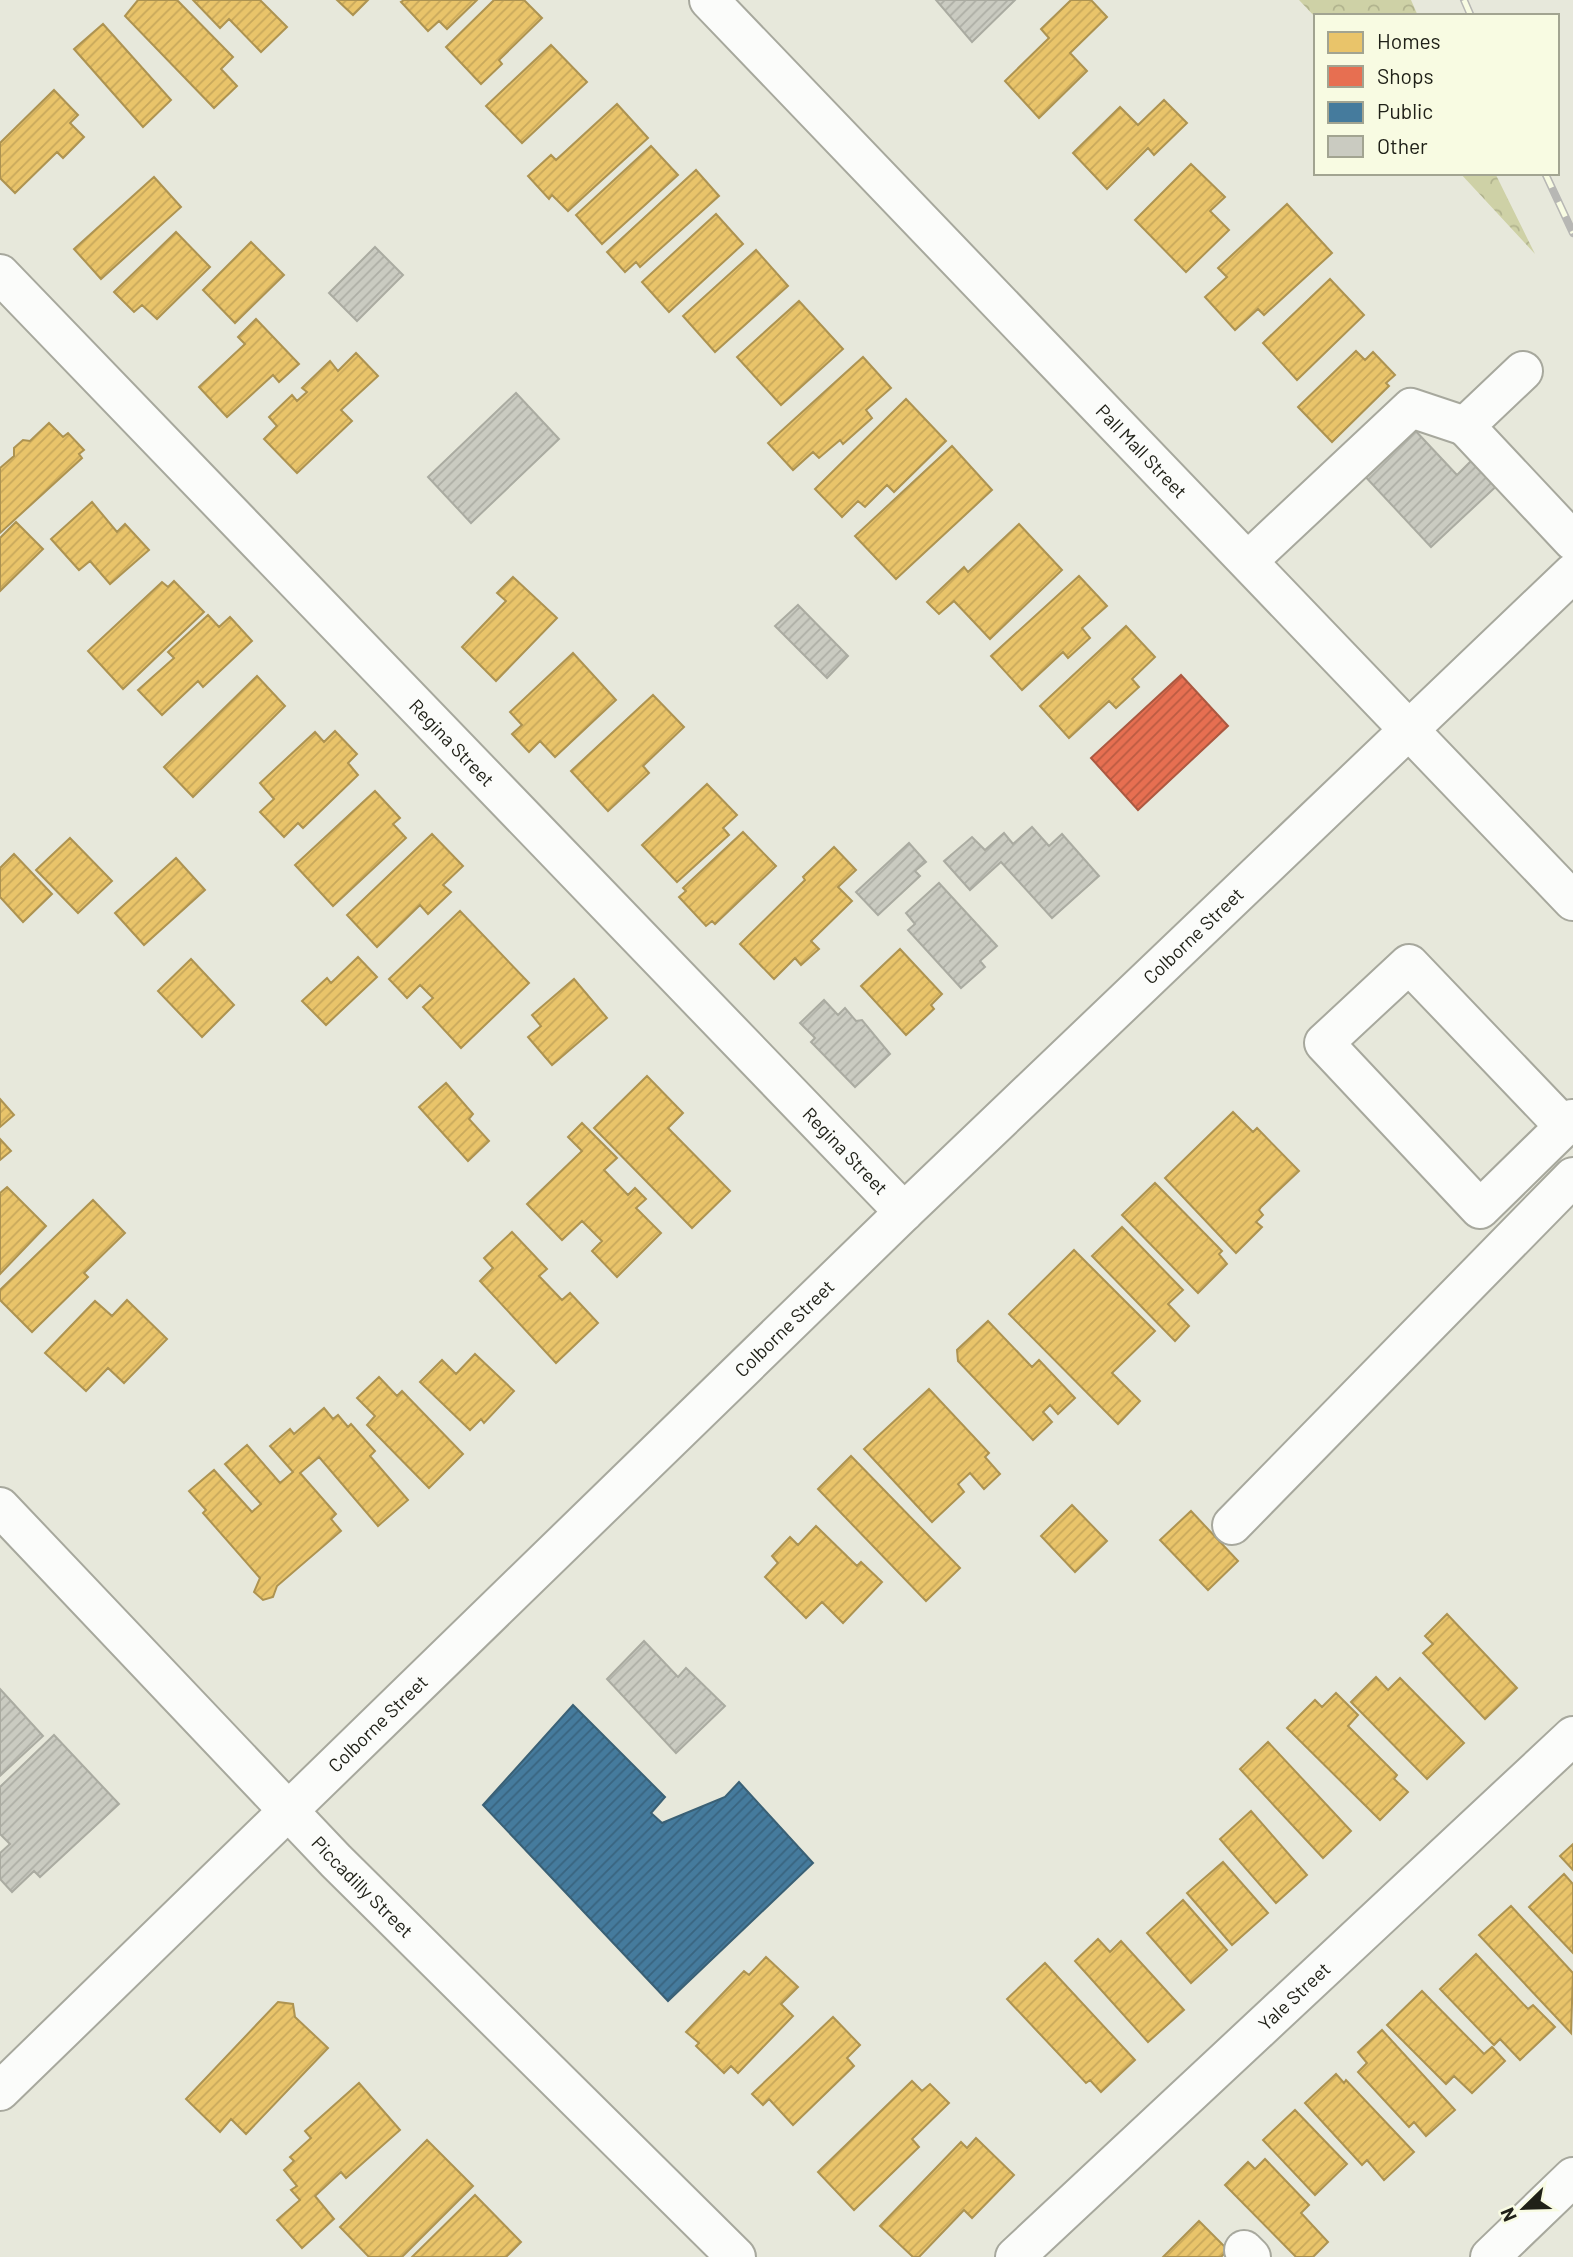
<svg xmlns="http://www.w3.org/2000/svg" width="1573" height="2257" font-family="Barlow,sans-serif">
<defs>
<pattern id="forest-crowns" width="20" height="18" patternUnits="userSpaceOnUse" patternTransform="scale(1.75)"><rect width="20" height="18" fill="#ced1a6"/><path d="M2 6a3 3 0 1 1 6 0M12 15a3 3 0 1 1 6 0" fill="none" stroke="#b1b38e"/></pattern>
<pattern id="homes-hatch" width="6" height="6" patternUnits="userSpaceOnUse" patternTransform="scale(1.75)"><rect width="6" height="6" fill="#e9c46a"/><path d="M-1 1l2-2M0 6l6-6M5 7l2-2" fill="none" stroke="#c8a85b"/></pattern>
<pattern id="shops-hatch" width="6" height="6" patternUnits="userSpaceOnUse" patternTransform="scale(1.75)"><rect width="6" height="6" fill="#e76f51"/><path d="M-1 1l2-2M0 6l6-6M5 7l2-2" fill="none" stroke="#bb5b42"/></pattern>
<pattern id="public-hatch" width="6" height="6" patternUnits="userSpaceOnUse" patternTransform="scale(1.75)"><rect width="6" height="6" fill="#457b9d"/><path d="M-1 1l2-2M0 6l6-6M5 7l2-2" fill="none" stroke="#39647f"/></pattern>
<pattern id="building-hatch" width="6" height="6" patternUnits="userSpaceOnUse" patternTransform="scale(1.75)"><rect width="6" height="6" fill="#cacbc1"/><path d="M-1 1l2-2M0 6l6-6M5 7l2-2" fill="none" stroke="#adaea5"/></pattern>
</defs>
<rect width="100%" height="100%" fill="#e7e8db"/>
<path fill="url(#forest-crowns)" d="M1299 0H1411L1418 16 1316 18Z
M1460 173H1495L1535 254Z"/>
<path fill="url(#homes-hatch)" stroke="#ad9351" stroke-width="2" d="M138 0H177L233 57 221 69 237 86 214 108 125 16Z
M193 0H260L287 27 261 52 229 19 220 28Z
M337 0H368L353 15Z
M404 0H477L447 29 439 21 428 31 401 2Z
M494 0H524L542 18 499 60 502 64 481 84 446 47Z
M1071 0H1091L1107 17 1070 53 1087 71 1039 118 1005 81 1049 38 1041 29Z
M103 24 171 100 143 127 74 49Z
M551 45 587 82 522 143 486 106Z
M54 90 78 115 70 123 84 137 63 158 57 152 15 193 0 178V143Z
M1164 100 1187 123 1154 155 1148 148 1107 189 1073 153 1120 107 1138 125Z
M617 104 648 138 568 211 552 195 549 199 528 176 551 155 556 160Z
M651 146 678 175 602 244 576 215Z
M1191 164 1225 197 1210 211 1229 230 1186 272 1135 220Z
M696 170 719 196 640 267 636 262 625 272 607 252Z
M154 177 181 207 101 279 74 249Z
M1287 204 1332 253 1264 315 1258 309 1235 330 1205 297 1227 277 1218 268Z
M716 214 743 244 669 312 642 282Z
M176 232 210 267 157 319 142 305 134 312 114 292Z
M251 242 284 275 235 323 203 290Z
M756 250 788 286 715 352 683 316Z
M1330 279 1364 315 1297 380 1263 343Z
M799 301 843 349 781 405 737 357Z
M256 319 299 364 279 382 273 375 227 417 199 387 245 344 238 337Z
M1356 351 1365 360 1373 352 1395 375 1386 383 1389 386 1332 442 1298 407Z
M356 353 378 376 341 410 352 421 297 473 264 439 277 426 269 417 292 395 297 401 307 392 302 388 330 361 338 371Z
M863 357 891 388 866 410 872 418 843 444 840 440 819 458 813 452 793 470 768 443Z
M906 399 946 441 894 492 887 485 865 507 858 501 842 517 815 489Z
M49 423 63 437 68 433 84 450 79 454 82 458 0 533V468L14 456V448L23 440 30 441Z
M952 446 992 490 896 579 855 536Z
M92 502 117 532 125 524 149 550 110 584 90 561 79 570 51 539Z
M16 522 43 549 0 591V538Z
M1019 524 1062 570 990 639 954 601 939 614 927 602 964 567 968 572Z
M1079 576 1107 606 1082 628 1090 638 1068 658 1063 652 1022 690 991 656Z
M513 577 557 618 496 681 462 647 506 601 497 593Z
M174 581 204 612 123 689 88 651 162 582 168 587Z
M208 615 219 627 230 617 252 641 203 687 198 681 162 715 138 690 174 658 168 652Z
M1126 626 1155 657 1132 679 1139 687 1116 708 1109 701 1069 738 1040 706Z
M573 653 616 700 555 757 540 741 529 752 512 734 522 725 510 712Z
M257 676 285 706 193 797 164 767Z
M653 695 684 727 643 766 649 773 608 811 571 771Z
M335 731 357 754 348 763 358 775 303 828 298 823 284 837 260 812 274 799 260 783 315 732 324 742Z
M707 784 737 815 723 828 729 835 677 882 642 845Z
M375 791 400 818 393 824 406 838 333 906 295 865Z
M743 832 776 866 715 924 712 921 706 926 679 897 686 891 683 888Z
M432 834 463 866 443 885 451 892 428 914 420 905 377 947 347 915Z
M70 838 112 881 78 913 36 870Z
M834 847 856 870 838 887 852 901 811 941 819 949 801 965 795 958 774 979 740 944 805 880 803 877Z
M14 854 52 894 23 922 0 897V868Z
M176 858 205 890 144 945 115 913Z
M460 911 529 983 461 1048 423 1007 433 998 420 985 407 998 389 979Z
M900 949 942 994 931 1005 934 1009 906 1035 861 986Z
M358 957 377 977 326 1025 302 1001 327 978 331 983Z
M191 959 234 1005 202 1037 158 991Z
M574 979 607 1018 552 1065 528 1037 541 1026 532 1015Z
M647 1076 683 1113 668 1128 730 1191 692 1228 594 1128Z
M446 1083 473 1114 469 1119 489 1141 468 1161 419 1107Z
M0 1099 14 1115 0 1127Z
M1233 1112 1253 1132 1257 1128 1299 1171 1261 1207 1259 1210 1263 1215 1256 1222 1262 1227 1236 1253 1165 1178Z
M582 1123 617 1158 604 1170 628 1195 635 1188 646 1199 636 1208 661 1233 617 1277 592 1251 602 1241 582 1221 562 1240 527 1204 582 1151 568 1137Z
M0 1139 11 1151 0 1160Z
M1155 1183 1222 1251 1219 1254 1227 1264 1198 1293 1122 1215Z
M7 1187 46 1226 0 1274V1193Z
M93 1200 125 1233 84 1273 88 1277 32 1332 0 1300V1290Z
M1122 1227 1183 1290 1168 1304 1189 1326 1175 1341 1092 1256Z
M512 1232 547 1269 539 1276 562 1300 570 1293 598 1323 556 1363 480 1281 493 1268 484 1258Z
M1074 1250 1155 1331 1112 1373 1140 1401 1118 1424 1009 1314Z
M127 1300 167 1339 124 1383 108 1368 86 1391 45 1353 95 1301 112 1316Z
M988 1321 1032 1367 1039 1360 1075 1398 1058 1414 1050 1405 1043 1412 1052 1422 1033 1440 958 1361 957 1350Z
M475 1354 514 1391 484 1423 481 1419 470 1430 420 1382 442 1360 456 1374Z
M379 1377 397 1396 402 1391 463 1454 429 1488 367 1425 375 1416 357 1398Z
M929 1389 989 1453 985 1457 1000 1474 984 1489 970 1473 958 1484 964 1492 932 1522 864 1449Z
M324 1408 333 1419 338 1415 348 1427 351 1424 375 1451 370 1456 408 1500 378 1526 319 1457 300 1473 336 1514 331 1519 341 1531 277 1586 273 1597 263 1600 254 1592 260 1578 203 1513 206 1510 189 1491 214 1470 252 1512 261 1504 225 1464 247 1445 280 1483 293 1472 270 1446 290 1429 294 1434Z
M851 1456 960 1568 926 1601 818 1489Z
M1072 1505 1107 1541 1075 1572 1041 1536Z
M1191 1511 1238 1561 1208 1590 1160 1540Z
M816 1526 857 1566 861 1562 882 1582 843 1623 822 1602 806 1618 765 1577 778 1563 772 1556 790 1537 798 1545Z
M1447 1614 1517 1688 1485 1719 1423 1653 1433 1644 1425 1636Z
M1376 1677 1388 1690 1400 1678 1464 1743 1427 1779 1351 1702Z
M1336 1693 1358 1715 1348 1726 1397 1775 1394 1779 1408 1792 1380 1820 1287 1728 1315 1700 1322 1707Z
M1268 1742 1351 1831 1323 1858 1240 1769Z
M1251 1811 1307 1875 1276 1903 1220 1839Z
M1573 1844V1870L1560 1856Z
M1223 1862 1268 1913 1232 1945 1187 1893Z
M1564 1874 1573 1884V1953L1529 1907Z
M1183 1900 1227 1950 1191 1983 1147 1933Z
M1511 1906 1573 1973 1571 2033 1479 1935Z
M1098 1939 1110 1952 1121 1941 1184 2010 1148 2042 1075 1961Z
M1476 1954 1528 2009 1533 2005 1555 2027 1520 2060 1500 2039 1494 2045 1440 1989Z
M766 1957 798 1987 781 2004 793 2016 738 2073 731 2066 724 2073 696 2046 699 2043 686 2032 744 1971 749 1975Z
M1045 1963 1135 2060 1101 2092 1090 2080 1086 2083 1007 1999Z
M1422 1991 1484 2054 1492 2047 1505 2061 1472 2093 1454 2076 1446 2084 1387 2025Z
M278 2002 293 2004 295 2017 328 2048 246 2134 231 2119 220 2132 186 2099Z
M833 2017 860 2045 847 2058 854 2066 793 2125 769 2099 763 2105 752 2094Z
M1382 2030 1455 2110 1426 2136 1414 2122 1409 2127 1358 2072 1367 2063 1358 2052Z
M1336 2074 1344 2083 1346 2080 1414 2152 1384 2180 1367 2160 1362 2165 1305 2103Z
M912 2081 922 2091 930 2084 949 2103 912 2139 919 2147 854 2210 818 2172Z
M359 2083 400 2130 346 2178 341 2172 315 2196 334 2219 302 2248 277 2220 300 2200 291 2190 297 2186 284 2170 294 2161 290 2157 311 2138 305 2131Z
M1295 2110 1347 2164 1315 2195 1263 2140Z
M976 2138 1014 2175 972 2218 964 2210 919 2257H913L880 2226 961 2142 967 2148Z
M427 2140 473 2186 402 2257H369L340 2227Z
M1265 2159 1309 2205 1301 2213 1328 2242 1313 2257H1296L1225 2185 1248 2162 1255 2169Z
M475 2195 521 2242 506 2257H412Z
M1199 2221 1228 2250 1221 2257H1163Z"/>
<path fill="url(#shops-hatch)" stroke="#ab5840" stroke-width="2" d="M1181 675 1228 726 1138 810 1091 758Z"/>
<path fill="url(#public-hatch)" stroke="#3a6075" stroke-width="2" d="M573 1705 665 1797 651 1813 662 1823 725 1797 739 1782 813 1863 668 2001 483 1805Z"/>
<path fill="url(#building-hatch)" stroke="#aaaba1" stroke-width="2" d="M936 0H1015L972 42Z
M375 247 403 275 357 321 329 293Z
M516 393 559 439 471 523 428 477Z
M1411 426 1457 475 1479 453 1503 480 1431 547 1361 472Z
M798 605 848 656 827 678 775 626Z
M1032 827 1049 846 1062 834 1099 876 1052 918 1001 862 970 890 944 861 972 837 985 850 1004 833 1013 844Z
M909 843 926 862 915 871 920 876 878 915 856 892Z
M939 883 997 946 980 961 985 967 961 988 908 930 915 924 906 913Z
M824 1000 838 1015 845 1008 856 1021 862 1020 890 1054 855 1087 811 1042 815 1038 800 1023Z
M644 1641 678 1677 686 1668 725 1706 676 1753 607 1679Z
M0 1689 43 1736 0 1776Z
M54 1735 119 1804 40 1877 34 1871 12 1892 0 1879V1853L10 1844 0 1834V1787Z"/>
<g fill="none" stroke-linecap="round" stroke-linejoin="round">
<defs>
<g id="minor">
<path id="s1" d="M709 0 1573 901"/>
<path id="s2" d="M0 274 904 1212"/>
<path d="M1523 371 1465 426 1573 541"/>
<path d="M1249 560 1411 408 1465 426"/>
<path d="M1564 1126 1409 964 1324 1043 1480 1209 1572 1119"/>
<path id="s3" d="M0 1507 336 1861 736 2257"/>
<path d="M1232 1525 1573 1177"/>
<path id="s4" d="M0 2091 904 1212 1573 573"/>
<path d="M1244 2250 1251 2257"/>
<path id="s5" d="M1015 2257 1573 1736"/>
<path d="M1490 2257 1573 2177"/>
</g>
</defs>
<use href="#minor" stroke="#a7a89d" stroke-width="42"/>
<use href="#minor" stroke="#fbfcfa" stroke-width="38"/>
<defs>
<path id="rail" d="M1464 0 1471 16
M1545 173 1573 233"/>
</defs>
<use href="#rail" stroke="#b7b7b4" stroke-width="8"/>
<use href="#rail" stroke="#f8fbe2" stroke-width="5" stroke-dasharray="16" stroke-linecap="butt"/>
</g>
<g text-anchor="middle" stroke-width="7" stroke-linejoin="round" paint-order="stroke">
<g font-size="19" fill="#202118" stroke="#f8fbe2">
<text dy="7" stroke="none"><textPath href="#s1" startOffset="625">Pall Mall Street</textPath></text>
<text dy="7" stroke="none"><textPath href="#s2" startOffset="651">Regina Street</textPath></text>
<text dy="7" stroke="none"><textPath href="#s4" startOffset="1661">Colborne Street</textPath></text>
<text dy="7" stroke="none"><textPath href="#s2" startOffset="1218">Regina Street</textPath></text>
<text dy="7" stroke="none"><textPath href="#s4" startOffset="1094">Colborne Street</textPath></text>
<text dy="7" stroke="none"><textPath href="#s4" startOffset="527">Colborne Street</textPath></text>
<text dy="7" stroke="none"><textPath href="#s3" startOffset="525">Piccadilly Street</textPath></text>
<text dy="7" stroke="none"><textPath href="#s5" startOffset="382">Yale Street</textPath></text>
</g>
</g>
<rect x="1314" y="14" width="245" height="161" fill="#f8fbe2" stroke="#a2a491" stroke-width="2"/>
<rect x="1328" y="32" width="35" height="21" fill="#e9c46a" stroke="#a2a491" stroke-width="2"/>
<text x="1377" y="49" font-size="21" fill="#202118">Homes</text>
<rect x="1328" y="66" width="35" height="21" fill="#e76f51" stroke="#a2a491" stroke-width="2"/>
<text x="1377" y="84" font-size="21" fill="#202118">Shops</text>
<rect x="1328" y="102" width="35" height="21" fill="#457b9d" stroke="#a2a491" stroke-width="2"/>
<text x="1377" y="119" font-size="21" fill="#202118">Public</text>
<rect x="1328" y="136" width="35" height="21" fill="#cacbc1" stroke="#a2a491" stroke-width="2"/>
<text x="1377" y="154" font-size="21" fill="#202118">Other</text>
<g transform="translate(1524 2208) rotate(247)" stroke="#f8fbe2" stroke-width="5" paint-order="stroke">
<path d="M0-5L12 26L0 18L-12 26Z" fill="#202118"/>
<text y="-10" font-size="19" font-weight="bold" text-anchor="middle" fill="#202118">N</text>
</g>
</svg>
